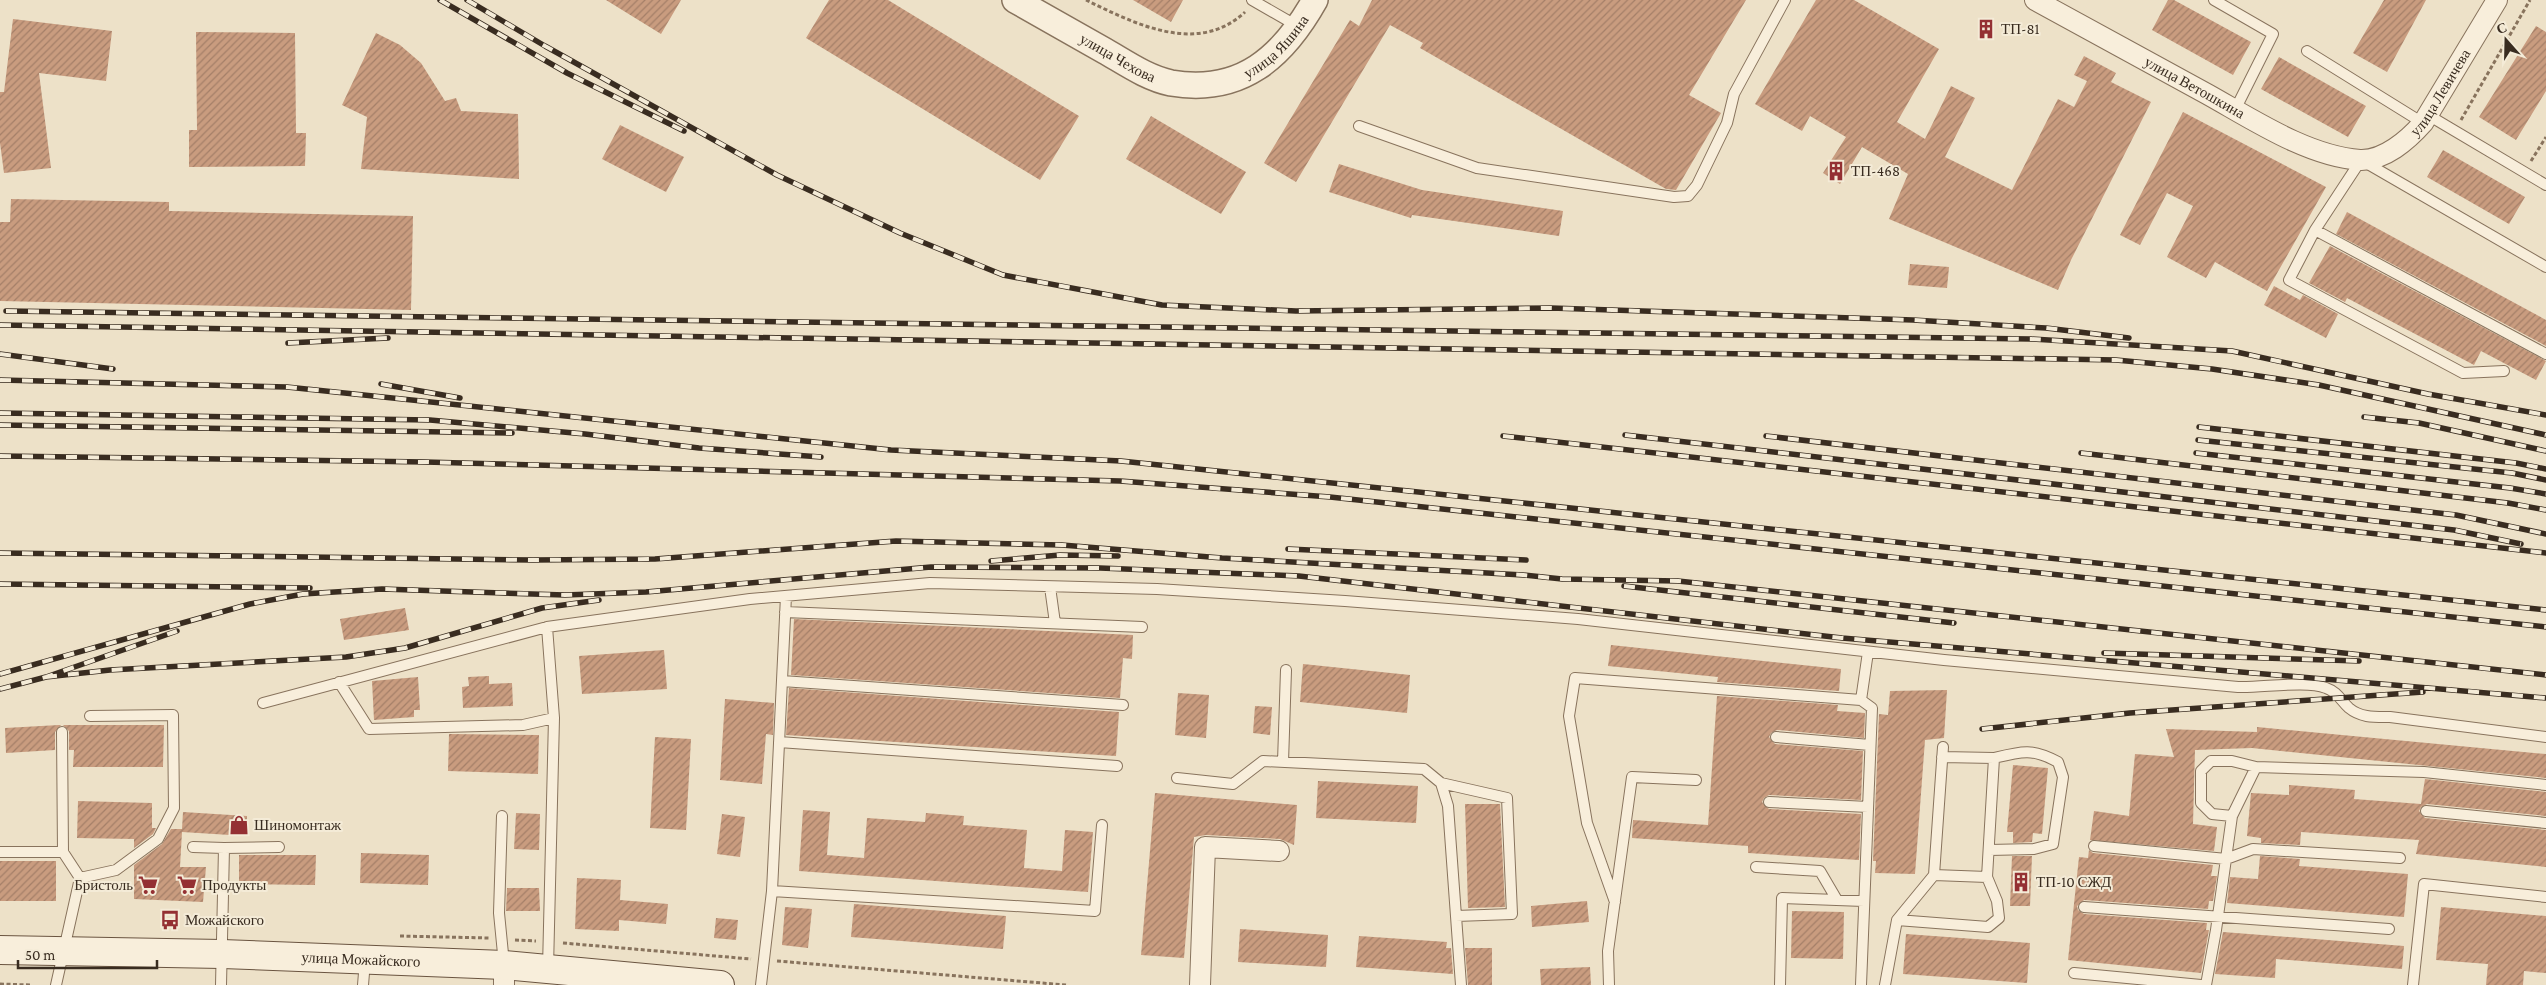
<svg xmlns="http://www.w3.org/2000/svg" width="2546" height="985" font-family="'Crimson Pro',serif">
<defs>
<pattern id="building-hatch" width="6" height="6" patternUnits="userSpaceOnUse" patternTransform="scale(1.25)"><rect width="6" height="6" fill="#c99c7f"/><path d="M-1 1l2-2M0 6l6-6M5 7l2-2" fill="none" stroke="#a47f68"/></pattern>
</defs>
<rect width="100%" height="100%" fill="#ede1c8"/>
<path fill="url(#building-hatch)" d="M606 0H681L661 34Z
M829 0H888L1079 116 1040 180 806 38Z
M1133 0H1183L1171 22Z
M1372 0H1746L1689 95 1721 113 1676 190 1666 189 1420 48 1423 43 1390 25 1296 182 1264 163 1350 20 1359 26Z
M1816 0H1854L1939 49 1897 122 1925 139 1951 86 1975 98 1945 157 2012 190 2058 99 2074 107 2087 81 2074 75 2084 56 2116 73 2111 82 2151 102 2071 260 2058 290 1889 219 1908 174 1862 147 1840 184 1823 173 1846 137 1810 116 1802 131 1755 104Z
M2168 0H2174L2251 42 2233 75 2152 30Z
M2384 0H2426L2387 72 2353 53Z
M13 19 112 31 106 81 39 73 51 168 4 173 0 143V92H4Z
M2536 26 2546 32V91L2516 140 2479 117Z
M196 32 295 33 296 133H306L305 166 189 167V130H197Z
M376 33 400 45 421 63 445 101 456 98 461 111 518 114 519 179 361 169 367 117 342 105Z
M2279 57 2366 106 2348 137 2261 89Z
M2183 112 2326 187 2267 291 2215 262 2206 278 2167 257 2193 206 2167 193 2140 245 2120 235Z
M1151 116 1246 172 1221 214 1126 159Z
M620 125 684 157 666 192 602 159Z
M2443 150 2525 197 2509 224 2427 177Z
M1339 164 1422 190 1563 211 1559 236 1412 215 1411 218 1329 192Z
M11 199 169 202V211L413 216 411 310 0 301V222H10Z
M2347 212 2546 320V346L2336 234Z
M2330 246 2546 361 2536 380 2481 351 2474 365 2347 298 2345 302 2309 283Z
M1910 264 1949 267 1947 288 1908 285Z
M2274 286 2300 300 2303 295 2338 314 2326 338 2264 305Z
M405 608 409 630 344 640 340 619Z
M794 619 1133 635 1132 659 1123 658 1120 698 791 675Z
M1611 645 1841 669 1839 691 1717 682 1718 677 1608 666Z
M664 650 667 689 582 694 579 656Z
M1303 664 1410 675 1407 713 1300 702Z
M489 676V684L512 683 513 706 463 708 462 687 469 686 468 677Z
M418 677 420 710H414V717L374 720 372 681Z
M789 688 1119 712 1116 756 786 735Z
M1947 690 1944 738 1925 740 1915 874 1875 873 1876 861H1873L1879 714 1888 715 1890 691Z
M1178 693 1209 695 1206 738 1175 735Z
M1717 696 1838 705 1837 711 1865 713 1864 738 1777 730 1771 733 1769 737 1775 744 1863 751 1861 800 1769 795 1764 798 1762 802 1769 809 1861 814 1859 860 1748 853V846L1632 838 1633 820 1708 825Z
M725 699 774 703 773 735 766 734 762 784 720 780Z
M1255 706 1272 707 1270 735 1253 733Z
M59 725H61L55 732V750L6 753 5 728Z
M63 725H164L163 767H73L74 750H69V731Z
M2257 727 2546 754V778L2252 748 2195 750 2193 824 2217 827 2214 851 2090 840 2094 811 2129 816 2135 754 2174 757 2166 729 2257 732Z
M449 734 539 735 538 774 448 771Z
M655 737 691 739 686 830 650 828Z
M2013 765 2048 768 2042 834 2033 833 2032 842 2013 843V832H2007Z
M2425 779 2546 792V816L2427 804 2421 807 2419 811 2425 818 2546 830V867L2416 854 2419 840 2301 832 2300 845 2261 843V838L2247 836 2251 793 2289 795V785L2355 790 2354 799 2421 804Z
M1318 781 1418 786 1416 823 1316 818Z
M1155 793 1297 805 1294 845 1280 839 1206 835 1194 837 1184 958 1141 955Z
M78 801 152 803V828H156L153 834 134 848V839L77 838Z
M1465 804H1500L1505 907 1468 908Z
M803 810 830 812 827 855 864 858 867 818 925 822 926 813 964 816 963 825 1027 830 1024 868 1062 871 1065 830 1093 832 1088 892 799 871Z
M183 812 247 816 246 836 182 832 180 867H206L203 902 134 899V865L162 844 171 829H182Z
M516 813 540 814 539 850 514 849Z
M722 814 745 817 740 857 717 854Z
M2089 850 2093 853 2213 865 2211 876H2217L2213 901H2209L2208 909 2084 900 2077 906 2078 910 2084 914 2207 923 2206 930H2209L2201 973 2068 960 2079 857 2088 858Z
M361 853 429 855 428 885 360 883Z
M239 855H316L315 885 239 884Z
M2012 856H2032L2030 906H2010Z
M2260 856 2300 859 2299 866 2408 874 2404 917 2227 903 2230 877 2258 879Z
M0 861H56V901H0Z
M577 878 621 880 620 900 668 904 666 924 619 920V931L575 929Z
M507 888H539L540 911H506Z
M1587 901 1589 922 1532 927 1531 906Z
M854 904 1006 916 1003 949 851 937Z
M785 907 812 909 808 948 782 945Z
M2441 907 2546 916V973L2524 971 2523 985H2486L2488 964 2436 960Z
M1792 911 1844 912 1843 959 1791 958Z
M716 918 738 920 736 940 714 938Z
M1240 929 1328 935 1326 967 1238 962Z
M2223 932 2404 946 2402 969 2276 959 2275 978 2215 974Z
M1906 934 2030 943 2027 983 1903 974Z
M1359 936 1447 942 1446 948H1451L1453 974 1356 967Z
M1465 948H1492V985H1468Z
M1590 967 1591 985H1541L1540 969Z"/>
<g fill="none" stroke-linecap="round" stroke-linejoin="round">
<defs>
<path id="service" d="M1252 0 1299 27
M2214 0 2273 34 2235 110
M2307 51 2423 123
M2428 115 2546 185
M1359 126 1477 168 1674 197 1688 196 1697 185 1727 123 1734 94 1785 0
M2315 230 2546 354
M2504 371 2463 373 2289 280 2315 230 2361 160 2546 267
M1050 587 1055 623
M785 612 1142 627
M547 627 554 718 548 968
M782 681 1123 705
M339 682 369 729 523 725 554 718
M1861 700 1868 652
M263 703 547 627 750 599 930 583 1157 589 1345 601 1578 619 1944 660 2238 687C2262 688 2306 680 2326 688 2338 692 2341 701 2349 708 2361 718 2375 717 2390 717L2546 737
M62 732 63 852 80 878
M1776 737 1870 745
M779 742 1117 766
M1942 757 1994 758 1987 877
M1283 762 1286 670
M1177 778 1233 784 1263 761 1424 769 1441 783 1448 806 1461 985
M1441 783 1507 798 1512 914 1456 916
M1769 802 1868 807
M2426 811 2546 823
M502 816 499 913 504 964
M2232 816 2212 814 2201 803V771L2211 761H2232L2256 767
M2094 846 2226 859 2253 849 2400 858
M193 847 224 848 221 985
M224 848 279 847
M1989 850 2034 849 2053 844 2063 777 2058 762C2032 748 2022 751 1994 758
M0 852H63
M1756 867 1820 871 1837 900
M772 891 786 596
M1615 902 1587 823 1569 716 1575 678 1861 700 1872 708 1861 985
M2084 907 2389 929
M1897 920 1988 927 1999 918 1997 901 1987 877 1934 875
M2074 973 2201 985
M56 985 80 878 116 870 158 839 174 808 173 715 90 716
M363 985 365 961
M761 985 772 891 1095 911 1102 825
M1609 985 1608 951 1632 777 1696 780
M1780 985 1782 898 1864 901
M1885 985 1897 920 1934 875 1943 747
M2206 985 2216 930 2232 816 2256 767 2424 772 2546 785
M2413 985 2424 884 2546 897"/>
<g id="minor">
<path id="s1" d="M2035 0C2092 31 2150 63 2207 94 2252 119 2307 156 2360 160 2384 161 2408 140 2423 123L2497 0"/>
<path d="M504 985V965"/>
<path d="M1200 985 1205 847 1279 851"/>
</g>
<g id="tertiary">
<path id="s2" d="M1015 0C1045 17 1075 34 1105 51 1126 63 1147 78 1171 83 1241 95 1283 57 1315 0"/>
</g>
<g id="secondary">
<path id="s3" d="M0 950 222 954 504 965 720 985"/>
</g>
</defs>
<use href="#service" stroke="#88735d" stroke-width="12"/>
<use href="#minor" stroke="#88735d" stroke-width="22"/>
<use href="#tertiary" stroke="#88735d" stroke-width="28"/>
<use href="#secondary" stroke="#6a5440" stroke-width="30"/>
<path stroke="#88735d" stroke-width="3" stroke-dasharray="4 2.5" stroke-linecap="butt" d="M1086 0C1135 24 1198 56 1245 12
M2461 120 2530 0
M2531 161 2546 137
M400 936 489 938
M515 940 536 941
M563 943 751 959
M777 961 1066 985
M0 984 30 985"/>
<use href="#service" stroke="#f8eedb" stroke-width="10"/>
<use href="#minor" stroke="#f8eedb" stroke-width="20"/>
<use href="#tertiary" stroke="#f8eedb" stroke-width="25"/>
<use href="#secondary" stroke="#f8eedb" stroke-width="28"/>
<defs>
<path id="rail" d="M440 0 567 73 684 131
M467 0 545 46 777 175 900 233 1003 275 1162 305 1296 311 1551 308 1913 320 2046 328 2129 338
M6 311 2031 339 2232 351 2428 394 2546 415
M0 325 2116 360 2212 369 2319 385 2546 435
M288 343 388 338
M0 354 113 369
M0 380 287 387 891 450 1121 461 2546 610
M381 384 460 398
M0 413 430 420 585 434 699 448 821 457
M2364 417 2419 423 2546 451
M0 425 512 433
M2199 427 2516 463 2546 469
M1625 435 2454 530 2521 544
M1503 436 2546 553
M1766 436 2456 515 2546 534
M2198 440 2512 473 2546 480
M2081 453 2508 503 2546 510
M2196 453 2510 488 2546 494
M0 456 425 462 1120 481 1330 497 2546 627
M1288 549 1526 560
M0 553 533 560 655 559 896 541 1062 545 1222 558 1523 575 1562 579 1678 581 2546 675
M991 561 1060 555 1118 556
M0 584 310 588
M1624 586 1954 623
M2104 653 2359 661
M0 674 250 604 303 594 382 589 565 595 646 592 931 567 1100 568 1299 576 1842 638 2546 698
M46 677 110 670 346 657 405 648 542 608 599 600
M0 689 46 677 177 631
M1982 729 2130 713 2423 692"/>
</defs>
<use href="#rail" stroke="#392c20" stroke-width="5.5"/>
<use href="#rail" stroke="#f4ebd7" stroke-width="4" stroke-dasharray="11" stroke-linecap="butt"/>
</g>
<defs>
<symbol id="building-bare" viewBox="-9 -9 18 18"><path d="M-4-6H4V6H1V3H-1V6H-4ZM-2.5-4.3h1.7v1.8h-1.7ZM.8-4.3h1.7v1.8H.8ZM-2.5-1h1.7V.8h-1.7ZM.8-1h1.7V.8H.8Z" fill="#943033" stroke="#f4ebd7" stroke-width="2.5" paint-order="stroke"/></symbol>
<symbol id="shop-bare" viewBox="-9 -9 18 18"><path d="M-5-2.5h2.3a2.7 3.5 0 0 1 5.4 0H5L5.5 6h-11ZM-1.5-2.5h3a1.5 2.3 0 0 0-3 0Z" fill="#943033" stroke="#f4ebd7" stroke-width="2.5" paint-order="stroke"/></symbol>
<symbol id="supermarket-bare" viewBox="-9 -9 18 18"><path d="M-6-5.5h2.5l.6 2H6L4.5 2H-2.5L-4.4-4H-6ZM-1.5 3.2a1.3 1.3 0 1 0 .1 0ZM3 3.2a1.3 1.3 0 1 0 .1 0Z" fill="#943033" stroke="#f4ebd7" stroke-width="2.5" paint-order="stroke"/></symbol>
<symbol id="bus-bare" viewBox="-9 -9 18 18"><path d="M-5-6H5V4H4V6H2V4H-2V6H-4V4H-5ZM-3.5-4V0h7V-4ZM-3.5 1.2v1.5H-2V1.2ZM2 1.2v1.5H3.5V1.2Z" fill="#943033" stroke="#f4ebd7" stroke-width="2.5" paint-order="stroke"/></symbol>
</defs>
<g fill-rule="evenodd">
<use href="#building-bare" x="1972" y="15" width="28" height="28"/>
<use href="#building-bare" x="1822" y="157" width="28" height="28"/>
<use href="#shop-bare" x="225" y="811" width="28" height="28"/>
<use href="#building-bare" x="2007" y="868" width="28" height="28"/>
<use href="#supermarket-bare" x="134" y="871" width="28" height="28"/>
<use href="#supermarket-bare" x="173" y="871" width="28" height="28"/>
<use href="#bus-bare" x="156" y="906" width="28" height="28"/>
</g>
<g text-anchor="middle" stroke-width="4" stroke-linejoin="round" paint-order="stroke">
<g font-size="15" fill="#392c20" stroke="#f4ebd7" text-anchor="start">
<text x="2001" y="34">ТП-81</text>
<text x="1851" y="176">ТП-468</text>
<text x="254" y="830">Шиномонтаж</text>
<text x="2036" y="887">ТП-10 СЖД</text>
<text x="133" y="890" text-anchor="end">Бристоль</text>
<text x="202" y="890">Продукты</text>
<text x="185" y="925">Можайского</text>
</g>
<g font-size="15" fill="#392c20" stroke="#f4ebd7">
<text dy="5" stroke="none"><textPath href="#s2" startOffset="295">улица Яшина</textPath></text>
<text dy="5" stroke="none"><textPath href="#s2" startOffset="118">улица Чехова</textPath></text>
<text dy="5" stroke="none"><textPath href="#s1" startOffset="182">улица Ветошкина</textPath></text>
<text dy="5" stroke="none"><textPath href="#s1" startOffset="474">улица Левичева</textPath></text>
<text dy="5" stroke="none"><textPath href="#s3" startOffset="361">улица Можайского</textPath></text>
</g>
</g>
<g transform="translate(2506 40) rotate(340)" stroke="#f4ebd7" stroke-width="4" paint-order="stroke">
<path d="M0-4L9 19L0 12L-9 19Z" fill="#392c20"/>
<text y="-8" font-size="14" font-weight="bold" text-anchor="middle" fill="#392c20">С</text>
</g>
<path d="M18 960v8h139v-8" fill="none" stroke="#392c20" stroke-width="2.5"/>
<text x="25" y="960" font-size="15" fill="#392c20" stroke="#f4ebd7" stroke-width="4" paint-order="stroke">50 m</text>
</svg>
